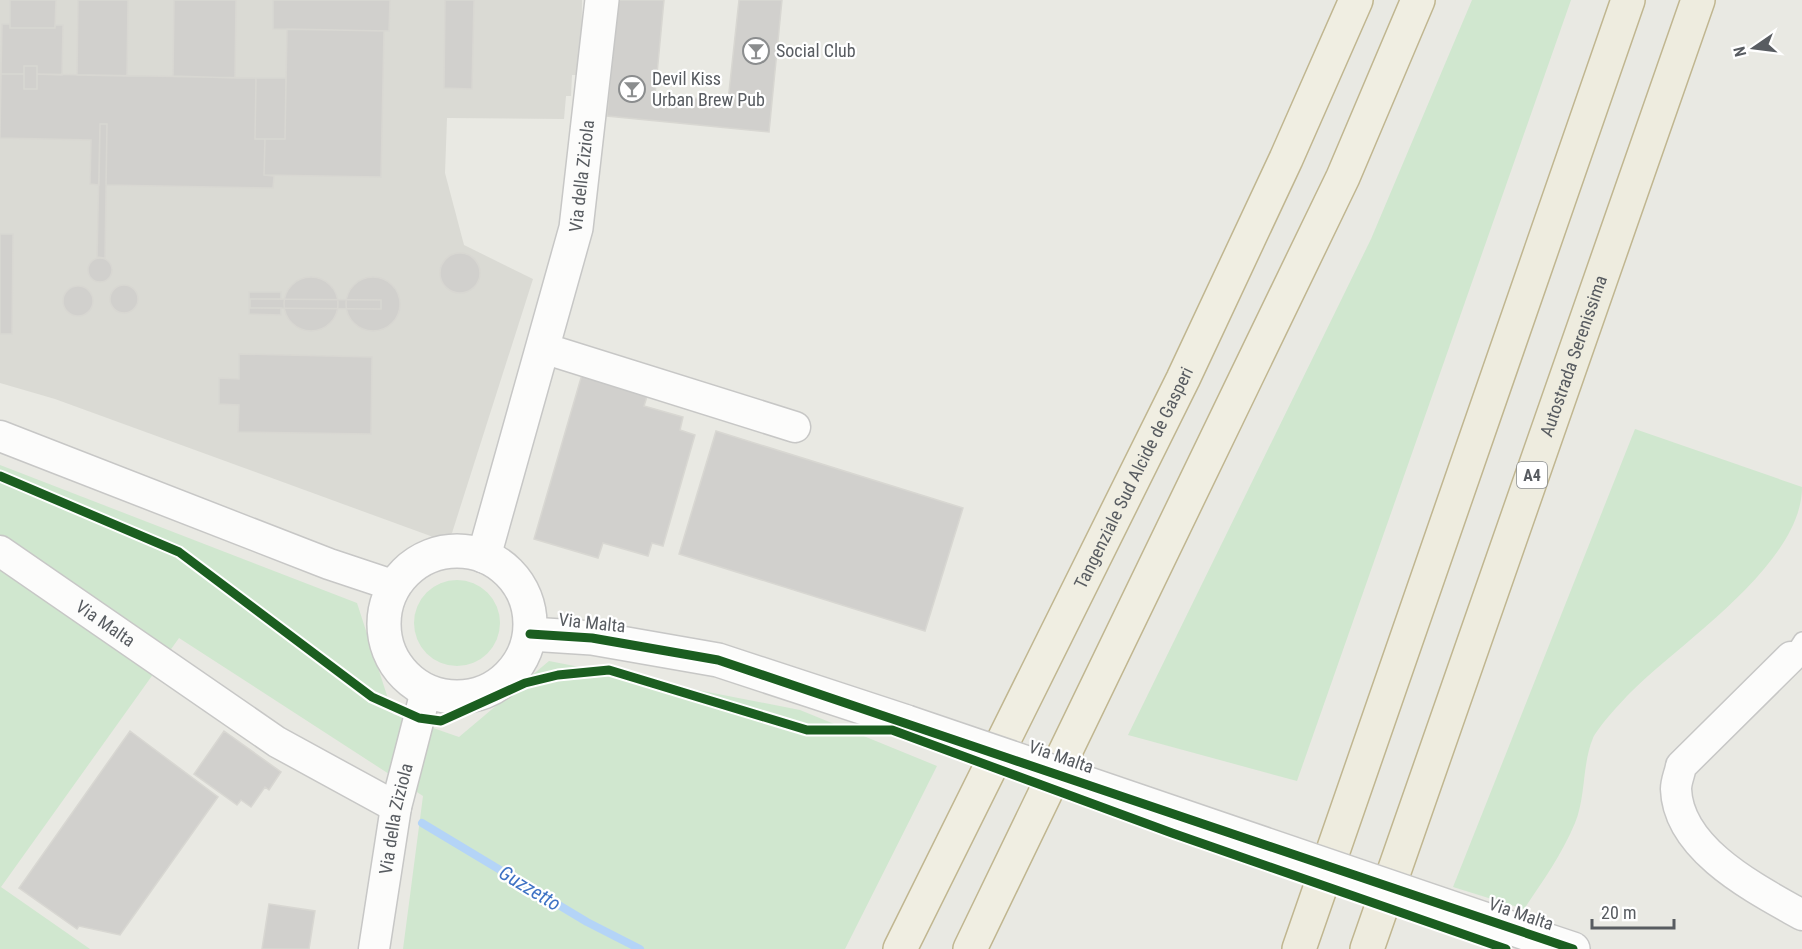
<svg xmlns="http://www.w3.org/2000/svg" width="1802" height="949" font-family="'Roboto Condensed',sans-serif">
<rect width="100%" height="100%" fill="#e9e9e3"/>
<path fill="#dadad4" d="M0 0H582L581 75H572L571 96H566L564 119 447 118 445 173 464 245 533 279 452 533 445 538H436L55 399 0 383Z"/>
<path fill="#d0e7cf" d="M1472 0H1571L1297 781 1128 735 1371 239Z
M1635 429 1802 487C1802 564 1681 642 1631 692 1621 702 1599 726 1593 738 1582 764 1586 797 1575 823 1562 854 1543 881 1524 909L1453 887Z
M0 465 357 603 393 714 459 737 549 661 800 710 937 766 845 949H403L423 796 179 638 1 887 90 949H0Z
M414 623a43 43 0 1 1 86 0a43 43 0 1 1-86 0Z"/>
<g fill="none" stroke-linecap="round" stroke-linejoin="round">
<path stroke="#b4d4f7" stroke-width="8" d="M422 823 587 922 640 949"/>
</g>
<path fill="#d1d0cd" stroke="#d8d7d2" stroke-width="1.5" d="M10 0H56L55 28H10Z
M78 0H128L127 76 77 75Z
M174 0H236L235 78 173 76Z
M273 0H390L389 31 273 29Z
M445 0H474L472 89 444 88Z
M617 0H664L655 95 728 101 739 0H782L769 132 607 116Z
M2 24H10V28H55V25H63L62 75 37 74V66H24V74H1Z
M287 29 384 31 381 177 264 175 265 139H285Z
M24 66H37V89H24Z
M1 74H24V89H37V74L256 78 255 139H265L264 175 274 176 273 188 106 185 107 124H100L99 185 90 184 91 140 0 138Z
M256 78H286L285 139H255Z
M100 124H107L105 258 97 257Z
M0 234H13L12 334H0Z
M440 273a20 20 0 1 1 40 0a20 20 0 1 1-40 0Z
M88 270a12 12 0 1 1 24 0a12 12 0 1 1-24 0Z
M346 304a27 27 0 1 1 54 0a27 27 0 1 1-54 0Z
M284 304a27 27 0 1 1 54 0a27 27 0 1 1-54 0Z
M110 299a14 14 0 1 1 28 0a14 14 0 1 1-28 0Z
M63 301a15 15 0 1 1 30 0a15 15 0 1 1-30 0Z
M249 292H281V299H250V308H281V315L249 314Z
M250 299 381 300V309L250 308Z
M239 354 372 357 371 434 238 432 239 405 219 404V378L239 379Z
M583 371 649 390 644 406 683 417 680 430 695 435 663 546 652 543 648 556 603 543 598 558 534 539Z
M716 431 963 508 925 631 679 554Z
M130 731 218 797 120 935 79 926 77 929 19 888Z
M224 731 281 772 269 790 265 787 251 807 241 800 237 805 194 774Z
M269 904 315 911 309 949H262Z"/>
<g fill="none" stroke-linecap="round" stroke-linejoin="round">
<defs>
<path id="service" d="M1791 657 1802 640"/>
<g id="minor">
<path d="M543 348 795 427"/>
<path d="M0 436 329 564 395 586"/>
<path id="s1" d="M0 551 277 742 396 807"/>
<path d="M1791 657 1681 766C1680 773 1676 781 1676 789 1678 850 1756 889 1802 915"/>
<path id="s2" d="M374 949 396 807 426 691"/>
</g>
<g id="tertiary">
<circle cx="457" cy="624" r="73"/>
<path id="s3" d="M484 556 576 228 602 0"/>
<path d="M530 634 592 638 718 660 907 722"/>
<path d="M1534 936 1573 949"/>
</g>
<g id="trunk">
<path id="s4" d="M900 949 1183 379 1286 159 1356 0"/>
<path d="M970 949 1343 177 1418 0"/>
</g>
<g id="motorway">
<path d="M1299 949 1628 0"/>
<path id="s5" d="M1367 949 1698 0"/>
</g>
</defs>
<use href="#service" stroke="#c7c7c6" stroke-width="18"/>
<use href="#minor" stroke="#c7c7c6" stroke-width="33"/>
<use href="#tertiary" stroke="#c7c7c6" stroke-width="36"/>
<use href="#trunk" stroke="#c0b690" stroke-width="36"/>
<use href="#motorway" stroke="#c0b690" stroke-width="36"/>
<use href="#service" stroke="#fcfcfb" stroke-width="15"/>
<use href="#minor" stroke="#fcfcfb" stroke-width="30"/>
<use href="#tertiary" stroke="#fcfcfb" stroke-width="33"/>
<use href="#trunk" stroke="#f0eee2" stroke-width="33"/>
<use href="#motorway" stroke="#eeecdf" stroke-width="33"/>
<defs>
<path id="tertiary-bridge" d="M907 722 1534 936"/>
</defs>
<use href="#tertiary-bridge" stroke="#c7c7c6" stroke-width="36" stroke-linecap="butt"/>
<use href="#tertiary-bridge" stroke="#fcfcfb" stroke-width="33"/>
<defs>
<path id="cycleway" d="M0 476 179 552 372 697 419 718 441 721 525 683 558 675 609 670 807 730H892L1172 833 1506 949
M530 634 592 638 718 660 1573 949"/>
</defs>
<use href="#cycleway" stroke="#fff" stroke-width="13"/>
<use href="#cycleway" stroke="#1b5e20" stroke-width="9"/>
</g>
<defs>
<symbol id="bar-ring" viewBox="-11 -11 22 22"><circle r="9.5" fill="#fff" stroke="#8b8d8e" stroke-width="1.5"/><path d="M-6-5H6L.8 .8V4.5H3.5V6h-7V4.5H-.8V.8Z" fill="#8b8d8e"/></symbol>
</defs>
<g fill-rule="evenodd">
<use href="#bar-ring" x="741" y="36" width="30" height="30"/>
<use href="#bar-ring" x="617" y="74" width="30" height="30"/>
</g>
<g text-anchor="middle" stroke-width="4.5" stroke-linejoin="round" paint-order="stroke">
<rect fill="#fff" stroke="#8a8d90" stroke-width="1.5" x="1517" y="462" width="30" height="26" rx="4.5"/>
<g font-size="16" font-weight="bold" fill="#585c61">
<text x="1532" y="481">A4</text>
</g>
<g font-size="18" fill="#585c61" stroke="#fff" text-anchor="start">
<text x="776" y="57">Social Club</text>
<text x="652" y="85">Devil Kiss<tspan x="652" dy="21">Urban Brew Pub</tspan></text>
</g>
<g font-size="18" fill="#585c61" stroke="#fff">
<text dy="6" stroke="none"><textPath href="#s3" startOffset="393">Via della Ziziola</textPath></text>
<text dy="6" stroke="none"><textPath href="#s5" startOffset="628">Autostrada Serenissima</textPath></text>
<text dy="6" stroke="none"><textPath href="#s4" startOffset="526">Tangenziale Sud Alcide de Gasperi</textPath></text>
<text transform="translate(592 623) rotate(6)" y="6">Via Malta</text>
<text dy="6" stroke="none"><textPath href="#s1" startOffset="128">Via Malta</textPath></text>
<text transform="translate(1061 757) rotate(19)" y="6">Via Malta</text>
<text dy="6" stroke="none"><textPath href="#s2" startOffset="132">Via della Ziziola</textPath></text>
<text transform="translate(1521 914) rotate(19)" y="6">Via Malta</text>
</g>
<g font-size="20" font-style="italic" fill="#3e72c4" stroke="#fff">
<text transform="translate(530 888) rotate(31)" y="7">Guzzetto</text>
</g>
</g>
<g transform="translate(1754 48) rotate(256)" stroke="#ffffff" stroke-width="4.5" paint-order="stroke">
<path d="M0-4.5L10 22L0 15L-10 22Z" fill="#585c61"/>
<text y="-9" font-size="16" font-weight="bold" text-anchor="middle" fill="#585c61">N</text>
</g>
<path d="M1592 919v9h82v-9" fill="none" stroke="#585c61" stroke-width="3"/>
<text x="1601" y="919" font-size="18" fill="#585c61" stroke="#ffffff" stroke-width="4.5" paint-order="stroke">20 m</text>
</svg>
